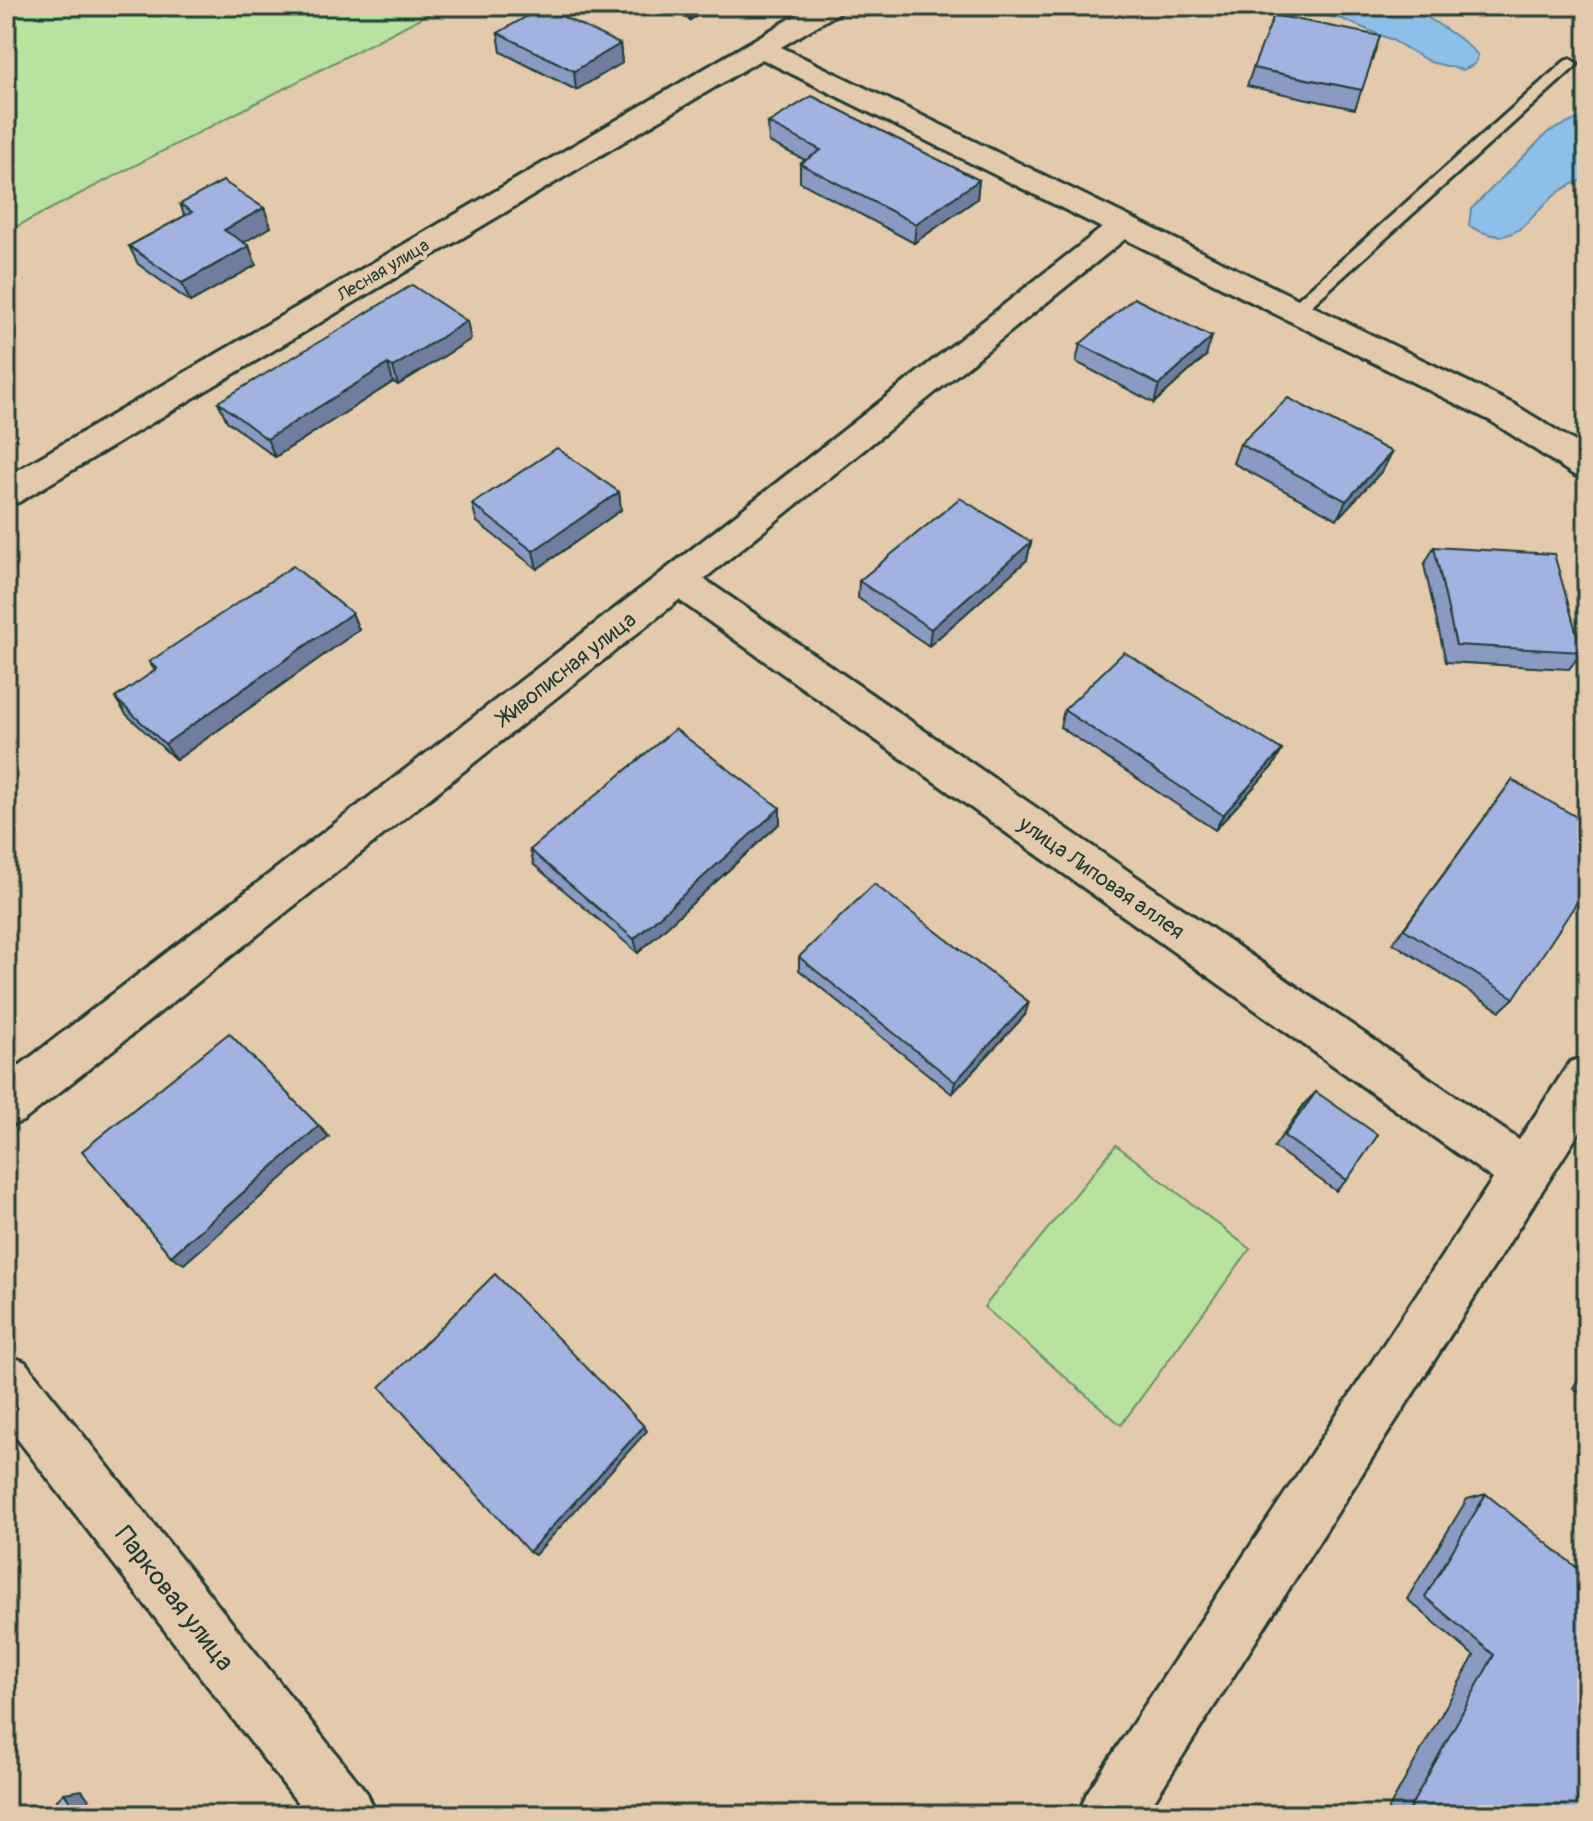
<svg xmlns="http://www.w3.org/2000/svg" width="1593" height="1821" font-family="Pangolin,sans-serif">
<rect width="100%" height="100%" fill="#e4caac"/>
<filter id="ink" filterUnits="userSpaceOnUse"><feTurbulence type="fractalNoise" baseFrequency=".0125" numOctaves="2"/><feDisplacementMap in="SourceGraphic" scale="16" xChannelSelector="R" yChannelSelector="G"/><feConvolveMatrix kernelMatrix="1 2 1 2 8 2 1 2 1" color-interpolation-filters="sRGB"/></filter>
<g filter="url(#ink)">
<path fill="#b8e29e" stroke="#6c9069" stroke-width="2" d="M6 6H444L6 232Z
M1116 1145 1250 1249 1121 1425 984 1307Z"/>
<path fill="#8ebfe9" stroke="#628ba1" stroke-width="2" d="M1238 6H1410L1462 40 1478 55 1475 64 1463 70 1430 62 1392 40 1342 19 1294 10 1266 14Z
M1582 117H1587V177C1578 182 1567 186 1559 192 1524 218 1519 253 1469 226L1471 209 1548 132Z"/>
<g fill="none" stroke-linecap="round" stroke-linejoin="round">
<defs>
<path id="service" d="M1570 59 1578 64 1575 67 1302 314H1290L1287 310 1290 306 1565 61Z"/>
<path id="minor" d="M812 6H844L840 12 781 47 1515 405 1587 449V478L1574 475 1491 421 1125 239 704 579 1519 1140 1570 1062 1587 1056V1120L1145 1815H1078L1087 1793 1493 1179 679 600 23 1121 6 1127V1076L665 570 1102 228 762 59 19 502 6 506V477Z
M6 1354 25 1362 367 1793 376 1815H307L6 1424Z"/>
</defs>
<use href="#service" stroke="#1f3d34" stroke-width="6"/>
<use href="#minor" stroke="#1f3d34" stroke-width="6"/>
<use href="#service" fill="#e4caac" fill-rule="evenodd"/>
<use href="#minor" fill="#e4caac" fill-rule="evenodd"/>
</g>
<path fill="#8b9ac2" stroke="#1f3d34" stroke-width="2" d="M659 6H714L690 20Z
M498 33 620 44 622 63 576 90 501 52Z
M1380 36 1355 109 1247 86 1253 68Z
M768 123 979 180 977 199 914 243 800 182V164L805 160 769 142Z
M180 204 264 208 271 227 243 242 249 246 256 265 190 302 138 264 129 246 185 216Z
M471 339 398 385 393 382 275 457 227 421 218 402Z
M1080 344 1206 356 1154 403 1076 362Z
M1240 444 1392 452 1383 470 1337 519 1233 463Z
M619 492 621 510 537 569 477 522 472 504Z
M1031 542 1027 560 929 646 858 598 859 581Z
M1434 547 1582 652 1569 669 1446 662 1424 565Z
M352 613 359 630 176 760 126 714 115 698 155 671 149 662Z
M1064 710 1282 750 1273 766 1215 830 1060 727Z
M1512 780 1514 998 1500 1011 1393 943Z
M780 808V823L638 953 534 865 530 850Z
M799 957 1025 1015 952 1094 799 970Z
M1316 1092 1347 1180 1336 1191 1274 1147 1305 1103Z
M1587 1364V1398L1573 1388Z
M1486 1494 1587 1815H1385L1474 1656 1407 1599 1467 1499Z"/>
<path fill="#717d9e" stroke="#1f3d34" stroke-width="2" d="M689 6H714L690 20Z
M620 44 622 63 576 90 574 71Z
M979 180 977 199 914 243 916 224Z
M264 208 271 227 232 249 224 230Z
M249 246 256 265 190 302 182 283Z
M467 321 471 339 398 385 393 367Z
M1212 337 1206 356 1154 403 1159 385Z
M388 364 393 382 275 457 267 439Z
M1392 452 1383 470 1337 519 1346 501Z
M619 492 621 510 537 569 533 551Z
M1031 542 1027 560 929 646 931 629Z
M352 613 359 630 176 760 165 744Z
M1282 750 1273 766 1215 830 1223 815Z
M780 808V823L638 953 634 939Z
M1029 1002 1025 1015 952 1094 955 1082Z
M319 1126 329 1137 184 1264 171 1256Z
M644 1426 647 1431 535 1555 529 1552Z
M82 1790 100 1815H79L64 1793Z"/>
<path fill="#a2b3e2" stroke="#1f3d34" stroke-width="2" d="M543 7 620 44 574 71 498 33Z
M1274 15 1380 36 1362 90 1253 68Z
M812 96 979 180 916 224 800 164 821 150 768 123Z
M223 181 264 208 224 230 249 246 182 283 129 246 192 212 180 204Z
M412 285 467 321 393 367 388 364 267 439 218 402 339 330Z
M1134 298 1212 337 1159 385 1080 344Z
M1288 398 1392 452 1346 501 1240 444Z
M557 448 619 492 533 551 472 504Z
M960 498 1031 542 931 629 859 581Z
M1434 547 1554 554 1582 652 1456 645Z
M293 566 352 613 165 744 115 698 157 669 149 662Z
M1124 652 1282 750 1223 815 1064 710Z
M675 729 780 808 634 939 530 850Z
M1512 780 1587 823V887L1514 998 1404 929Z
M874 884 1029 1002 955 1082 799 957Z
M229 1033 319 1126 171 1256 82 1151Z
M1316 1092 1378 1135 1347 1180 1284 1136Z
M495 1274 644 1426 529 1552 380 1387Z
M1486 1494 1587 1576V1815H1406L1494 1655 1425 1597Z
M64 1793 79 1815H42Z"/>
</g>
<g text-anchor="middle" stroke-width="8" stroke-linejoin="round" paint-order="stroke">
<g font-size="18" fill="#1f3d34" stroke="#e4caac">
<text transform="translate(383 270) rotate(-31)" y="6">Лесная улица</text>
</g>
<g font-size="22" fill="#1f3d34" stroke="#e4caac">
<text transform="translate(566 668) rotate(-38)" y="8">Живописная улица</text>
<text transform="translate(1102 877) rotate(35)" y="8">улица Липовая аллея</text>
</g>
<g font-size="26" fill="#1f3d34" stroke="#e4caac">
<text transform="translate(175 1598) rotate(52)" y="9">Парковая улица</text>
</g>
</g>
<rect width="1593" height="1821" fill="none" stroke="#e4caac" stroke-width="32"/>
<rect x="16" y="16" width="1561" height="1789" fill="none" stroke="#1f3d34" stroke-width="3" filter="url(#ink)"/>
</svg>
